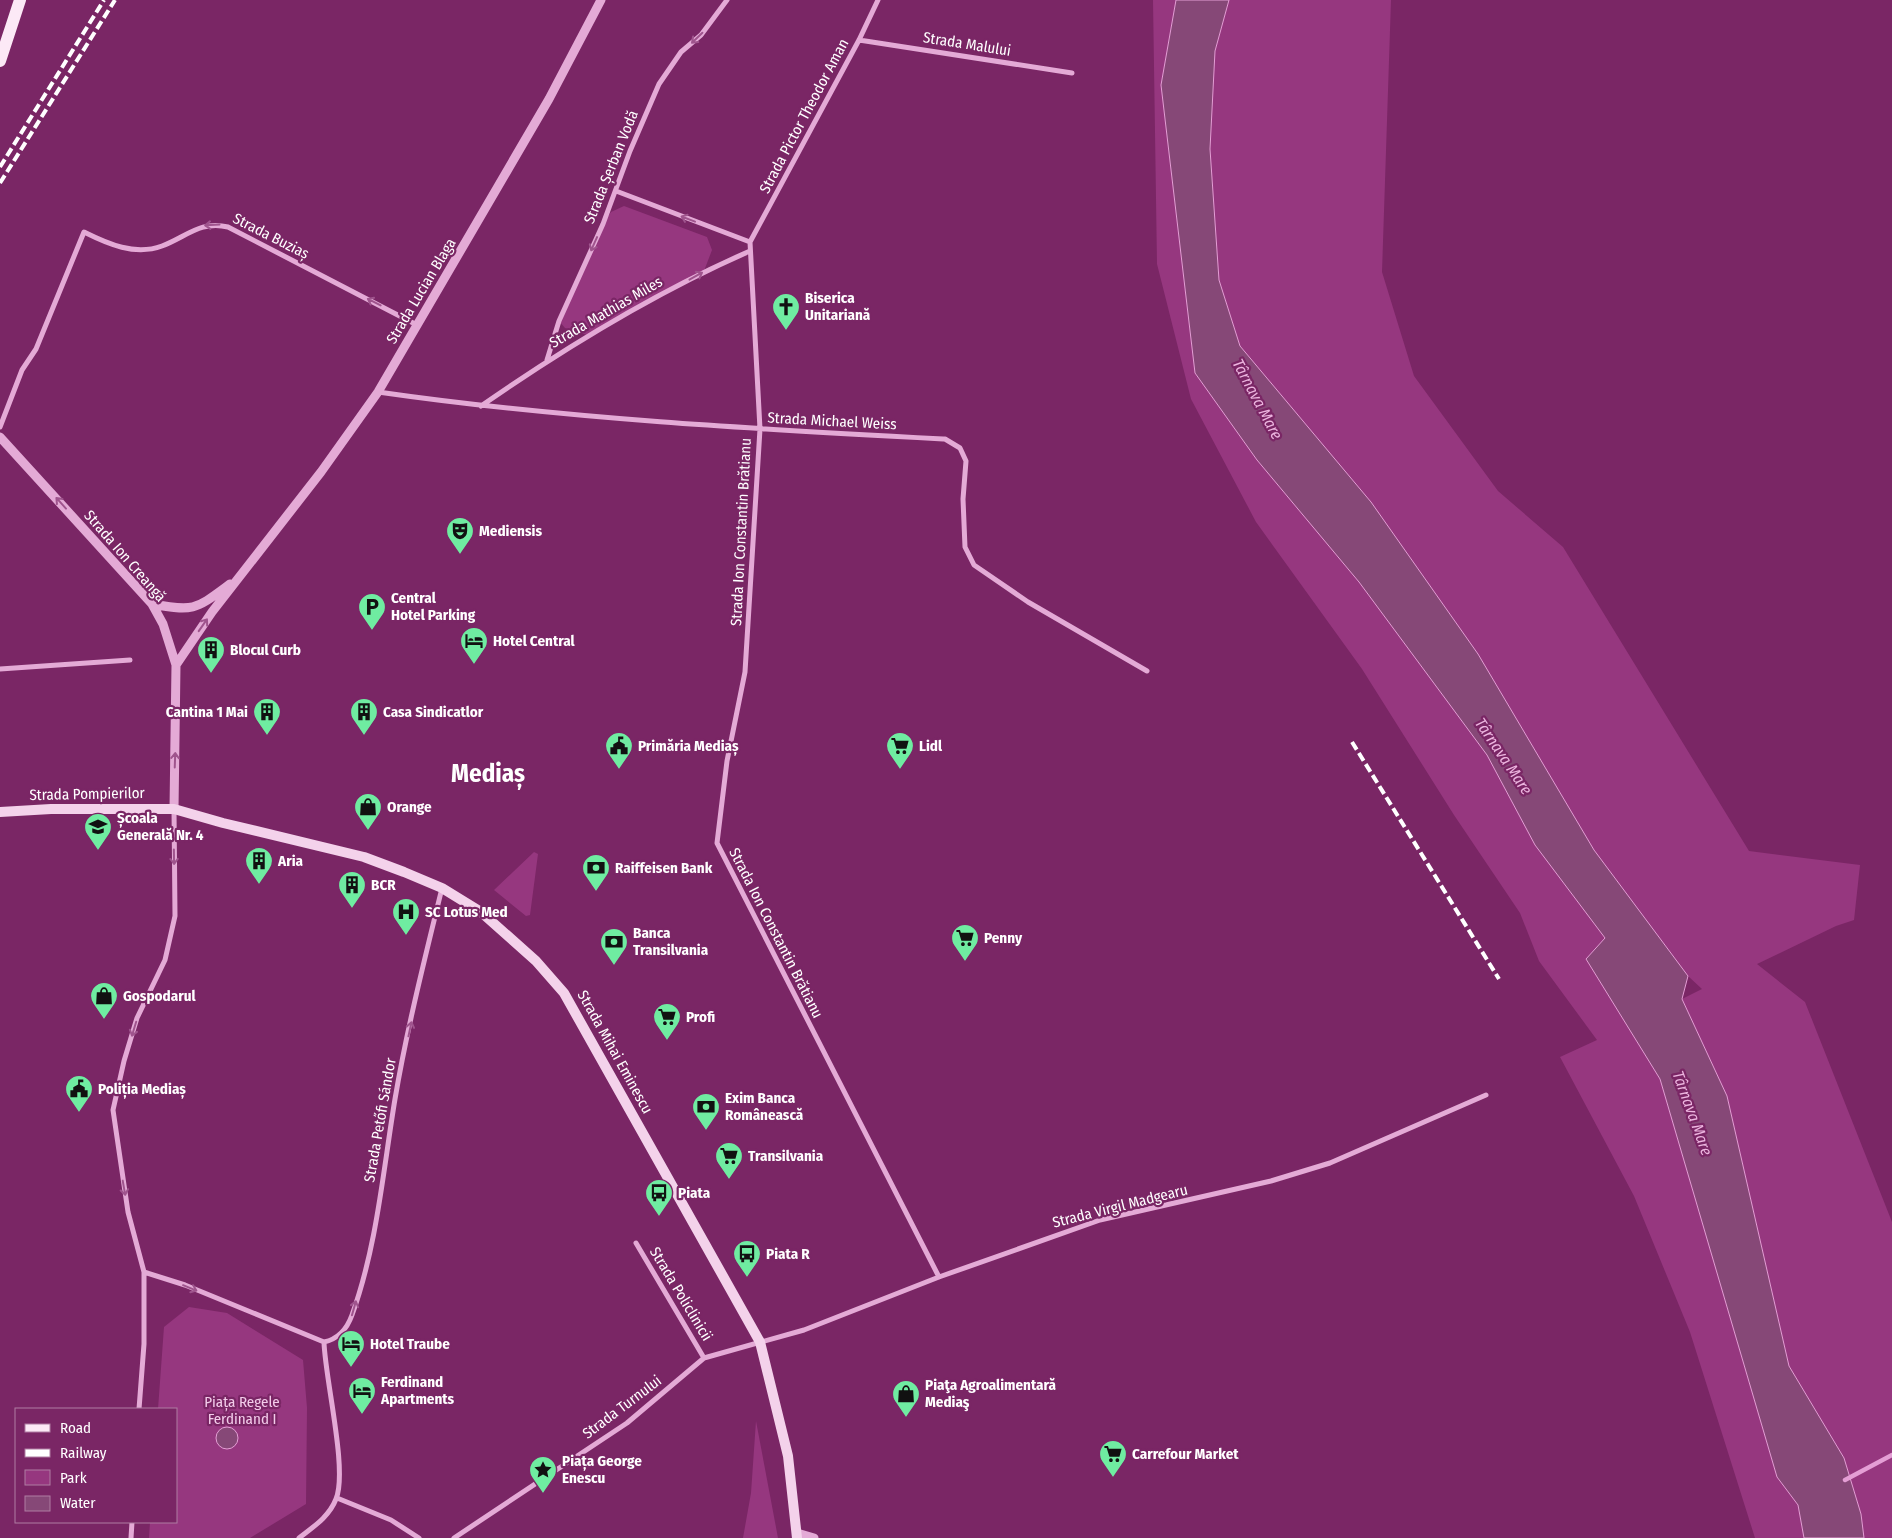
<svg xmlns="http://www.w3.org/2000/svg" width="1892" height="1538" font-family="'Fira Sans Condensed',sans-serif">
<rect width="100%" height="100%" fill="#7a2665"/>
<path fill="#96377f" d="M1153 0H1176L1161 85 1195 373 1257 460 1359 582 1487 755 1535 845 1605 938 1586 959 1660 1079 1777 1477 1798 1505 1804 1538H1755L1690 1332 1634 1196 1560 1057 1597 1040 1539 961 1520 913 1454 815 1362 669 1256 522 1191 399 1157 264Z
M1229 0H1391L1382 272 1414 376 1498 491 1563 547 1749 851 1860 865 1854 920 1836 926 1757 964 1805 1002 1892 1222V1538H1864L1861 1514 1844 1458 1789 1366 1727 1096 1682 999 1702 989 1688 976 1594 850 1478 654 1371 502 1240 346 1219 280 1210 149 1215 51Z
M624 206 707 237 712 250 704 271 587 335 565 328 559 321 603 224 611 212Z
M534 852 538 854 530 915 526 916 494 890Z
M189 1307 227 1313 303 1360 307 1408 306 1504 250 1538H149L150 1522H176V1409H158L164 1327Z
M756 1421 775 1522 778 1538H743L751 1493Z"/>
<path fill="#864877" stroke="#e49ed5" d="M1176 0H1229L1215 51 1210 149 1219 280 1240 346 1371 502 1478 654 1594 850 1688 976 1682 999 1727 1096 1789 1366 1844 1458 1861 1514 1864 1538H1804L1798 1505 1777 1477 1660 1079 1586 959 1605 938 1535 845 1487 755 1359 582 1257 460 1195 373 1161 85Z
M216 1438a11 11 0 1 1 22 0a11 11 0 1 1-22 0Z"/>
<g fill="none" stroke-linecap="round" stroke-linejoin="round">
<path stroke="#e49ed5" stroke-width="4.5" d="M1845 1480 1892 1455"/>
<path stroke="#e4aad6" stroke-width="5" d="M878 0 859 40 750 242 760 429 745 672 727 761 717 843 939 1277
M859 40 1072 73
M616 191 750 242
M547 360 559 321 603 224 630 151 659 84 681 52 701 35 727 0
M378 392C566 419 756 429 945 439L960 448 966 461 963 499 965 547 974 565 1028 602 1147 671
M481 406C566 347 654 293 750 251
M0 427 22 370 36 349 84 232C108 244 135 256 162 246 186 237 201 220 228 227L417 325
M0 669 130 660
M636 1243 704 1358
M144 1272 185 1285 324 1342
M324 1342C338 1339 347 1329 352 1315 377 1246 383 1171 395 1099 407 1028 425 958 442 888
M139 1409 144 1344V1272L128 1212 113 1110 124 1061 137 1018 165 960 175 916 174 809
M337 1498 391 1520 419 1538
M131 1538 132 1522
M299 1538C313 1527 329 1517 336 1499 348 1470 325 1379 324 1342
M454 1538 627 1423 704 1358 804 1330 939 1277 1100 1220 1271 1181 1330 1163 1486 1095"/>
<path stroke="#e4aad6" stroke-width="9" d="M0 437 152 604 163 624 176 665 174 809
M152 604C195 612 196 609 230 584
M176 665 212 612 321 472 378 392 549 99 601 0
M797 1533 814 1538"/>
<path stroke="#f4d2eb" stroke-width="10" d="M0 812 51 809H174L223 823 364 857 404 872 442 888 481 912 536 961 564 993 760 1342 788 1456 797 1538"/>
<path stroke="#fce9f6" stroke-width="12" d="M0 61 20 0"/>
<path stroke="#fff" stroke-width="4" stroke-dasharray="9 4" stroke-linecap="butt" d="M0 167 104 0
M0 183 115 0
M1352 742 1499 979"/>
</g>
<defs><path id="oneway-shaft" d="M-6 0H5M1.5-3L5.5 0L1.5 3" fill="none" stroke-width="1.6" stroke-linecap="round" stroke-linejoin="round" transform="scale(1.25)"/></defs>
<g stroke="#9f548d">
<use href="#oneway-shaft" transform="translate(697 38) rotate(136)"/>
<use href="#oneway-shaft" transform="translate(688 219) rotate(-159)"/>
<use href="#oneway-shaft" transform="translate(212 225) rotate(177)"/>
<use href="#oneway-shaft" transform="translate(594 244) rotate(114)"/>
<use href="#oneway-shaft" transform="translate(696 276) rotate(-29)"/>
<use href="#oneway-shaft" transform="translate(374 302) rotate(-153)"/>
<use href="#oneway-shaft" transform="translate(61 503) rotate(-132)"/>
<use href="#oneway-shaft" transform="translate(203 625) rotate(-55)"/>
<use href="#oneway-shaft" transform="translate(175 760) rotate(-88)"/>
<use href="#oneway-shaft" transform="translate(174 857) rotate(89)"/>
<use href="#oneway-shaft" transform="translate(134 1029) rotate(107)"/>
<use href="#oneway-shaft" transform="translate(410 1029) rotate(-78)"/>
<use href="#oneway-shaft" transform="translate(124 1188) rotate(80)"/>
<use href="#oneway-shaft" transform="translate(190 1288) rotate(22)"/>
<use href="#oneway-shaft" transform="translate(354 1308) rotate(-74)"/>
</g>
<defs>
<symbol id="church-pin" viewBox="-11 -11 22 30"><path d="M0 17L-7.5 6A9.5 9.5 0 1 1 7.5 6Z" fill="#6feca1" stroke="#7a2665"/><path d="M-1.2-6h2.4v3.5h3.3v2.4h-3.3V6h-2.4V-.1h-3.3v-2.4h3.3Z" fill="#111"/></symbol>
<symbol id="theatre-pin" viewBox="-11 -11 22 30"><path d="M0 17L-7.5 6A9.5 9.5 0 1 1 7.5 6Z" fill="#6feca1" stroke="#7a2665"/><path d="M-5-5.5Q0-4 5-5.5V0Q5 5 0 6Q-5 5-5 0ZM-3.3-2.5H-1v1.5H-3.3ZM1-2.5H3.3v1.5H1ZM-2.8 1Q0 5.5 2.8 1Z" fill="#111"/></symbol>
<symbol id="parking-pin" viewBox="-11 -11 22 30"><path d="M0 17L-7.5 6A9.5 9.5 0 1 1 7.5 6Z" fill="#6feca1" stroke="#7a2665"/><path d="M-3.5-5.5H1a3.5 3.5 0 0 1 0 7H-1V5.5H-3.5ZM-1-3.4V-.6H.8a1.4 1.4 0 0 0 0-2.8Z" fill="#111"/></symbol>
<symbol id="hotel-pin" viewBox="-11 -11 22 30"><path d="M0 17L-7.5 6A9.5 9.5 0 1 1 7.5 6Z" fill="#6feca1" stroke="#7a2665"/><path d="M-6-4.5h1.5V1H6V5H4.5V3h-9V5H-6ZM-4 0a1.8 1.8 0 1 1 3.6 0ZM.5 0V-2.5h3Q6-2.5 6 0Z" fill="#111"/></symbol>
<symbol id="building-pin" viewBox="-11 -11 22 30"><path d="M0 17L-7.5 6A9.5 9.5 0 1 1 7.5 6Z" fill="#6feca1" stroke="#7a2665"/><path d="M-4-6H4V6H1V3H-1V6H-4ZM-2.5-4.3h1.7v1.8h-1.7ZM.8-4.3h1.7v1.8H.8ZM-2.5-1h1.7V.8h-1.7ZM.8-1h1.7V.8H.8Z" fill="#111"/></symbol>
<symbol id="civic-pin" viewBox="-11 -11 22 30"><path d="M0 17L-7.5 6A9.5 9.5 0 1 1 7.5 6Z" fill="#6feca1" stroke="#7a2665"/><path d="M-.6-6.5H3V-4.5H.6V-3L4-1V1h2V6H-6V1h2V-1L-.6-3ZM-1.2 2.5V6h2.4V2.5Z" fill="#111"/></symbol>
<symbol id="supermarket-pin" viewBox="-11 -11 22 30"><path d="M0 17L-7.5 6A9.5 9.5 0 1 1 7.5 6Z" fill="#6feca1" stroke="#7a2665"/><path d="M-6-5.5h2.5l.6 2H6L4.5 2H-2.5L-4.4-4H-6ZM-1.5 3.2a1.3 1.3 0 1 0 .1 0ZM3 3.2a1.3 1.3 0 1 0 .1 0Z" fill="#111"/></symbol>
<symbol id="shop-pin" viewBox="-11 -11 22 30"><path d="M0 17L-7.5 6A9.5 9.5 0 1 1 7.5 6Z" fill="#6feca1" stroke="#7a2665"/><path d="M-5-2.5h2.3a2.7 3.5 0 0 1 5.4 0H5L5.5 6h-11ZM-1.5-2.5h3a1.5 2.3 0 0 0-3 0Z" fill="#111"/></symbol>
<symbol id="school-pin" viewBox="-11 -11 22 30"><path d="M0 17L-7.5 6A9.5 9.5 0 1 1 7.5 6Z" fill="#6feca1" stroke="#7a2665"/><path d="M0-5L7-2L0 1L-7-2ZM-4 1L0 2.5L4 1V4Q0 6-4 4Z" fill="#111"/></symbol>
<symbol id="bank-pin" viewBox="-11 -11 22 30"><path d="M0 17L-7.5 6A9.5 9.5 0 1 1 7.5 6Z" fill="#6feca1" stroke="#7a2665"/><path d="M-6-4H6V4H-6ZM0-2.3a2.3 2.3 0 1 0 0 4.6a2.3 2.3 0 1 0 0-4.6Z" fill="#111"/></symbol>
<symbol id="hospital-pin" viewBox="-11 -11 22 30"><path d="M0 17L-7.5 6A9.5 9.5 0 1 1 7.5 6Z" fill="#6feca1" stroke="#7a2665"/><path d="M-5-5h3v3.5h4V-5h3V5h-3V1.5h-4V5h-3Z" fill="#111"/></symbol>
<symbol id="bus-pin" viewBox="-11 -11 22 30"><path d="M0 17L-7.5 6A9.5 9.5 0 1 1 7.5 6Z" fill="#6feca1" stroke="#7a2665"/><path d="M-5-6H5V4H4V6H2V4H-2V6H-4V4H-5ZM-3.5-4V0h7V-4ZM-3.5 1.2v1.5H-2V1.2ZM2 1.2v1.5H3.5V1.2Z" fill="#111"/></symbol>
<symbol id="sight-pin" viewBox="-11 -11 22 30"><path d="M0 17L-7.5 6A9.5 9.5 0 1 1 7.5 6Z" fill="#6feca1" stroke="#7a2665"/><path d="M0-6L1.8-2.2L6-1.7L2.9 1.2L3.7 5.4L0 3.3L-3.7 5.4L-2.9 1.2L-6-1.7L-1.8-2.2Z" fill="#111"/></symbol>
</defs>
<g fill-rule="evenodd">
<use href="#church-pin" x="770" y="291" width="32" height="43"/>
<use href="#theatre-pin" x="444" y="515" width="32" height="43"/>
<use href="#parking-pin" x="356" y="591" width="32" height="43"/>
<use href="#hotel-pin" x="458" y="625" width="32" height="43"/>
<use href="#building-pin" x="195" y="634" width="32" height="43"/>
<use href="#building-pin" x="251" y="696" width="32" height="43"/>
<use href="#building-pin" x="348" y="696" width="32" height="43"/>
<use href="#civic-pin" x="603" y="730" width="32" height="43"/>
<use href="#supermarket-pin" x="884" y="730" width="32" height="43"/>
<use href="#shop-pin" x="352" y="791" width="32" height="43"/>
<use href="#school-pin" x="82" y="811" width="32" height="43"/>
<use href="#building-pin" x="243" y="845" width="32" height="43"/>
<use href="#bank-pin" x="580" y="852" width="32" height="43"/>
<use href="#building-pin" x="336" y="869" width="32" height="43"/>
<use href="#hospital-pin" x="390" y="896" width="32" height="43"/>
<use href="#supermarket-pin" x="949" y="922" width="32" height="43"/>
<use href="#bank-pin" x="598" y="926" width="32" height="43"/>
<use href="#shop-pin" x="88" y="980" width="32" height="43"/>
<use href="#supermarket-pin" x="651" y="1001" width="32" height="43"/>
<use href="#civic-pin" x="63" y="1073" width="32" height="43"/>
<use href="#bank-pin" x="690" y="1091" width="32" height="43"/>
<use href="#supermarket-pin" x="713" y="1140" width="32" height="43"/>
<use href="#bus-pin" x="643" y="1177" width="32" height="43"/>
<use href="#bus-pin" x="731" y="1238" width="32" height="43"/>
<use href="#hotel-pin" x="335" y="1328" width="32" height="43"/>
<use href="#hotel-pin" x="346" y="1375" width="32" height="43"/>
<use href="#shop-pin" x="890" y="1378" width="32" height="43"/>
<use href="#supermarket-pin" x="1097" y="1438" width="32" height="43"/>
<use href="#sight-pin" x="527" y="1454" width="32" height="43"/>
</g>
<g text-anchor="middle" stroke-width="4.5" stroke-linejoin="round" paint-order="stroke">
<g font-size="15" fill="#fff" stroke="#7a2665">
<text transform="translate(967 44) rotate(9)" y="5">Strada Malului</text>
<text transform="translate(804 116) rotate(-62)" y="5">Strada Pictor Theodor Aman</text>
<text transform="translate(611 167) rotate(-68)" y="5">Strada Șerban Vodă</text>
<text transform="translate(271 236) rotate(27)" y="5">Strada Buziaș</text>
<text transform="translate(421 291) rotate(-59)" y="5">Strada Lucian Blaga</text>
<text transform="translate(606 312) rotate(-30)" y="5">Strada Mathias Miles</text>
<text transform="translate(832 421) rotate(3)" y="5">Strada Michael Weiss</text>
<text transform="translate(741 532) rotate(-87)" y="5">Strada Ion Constantin Brătianu</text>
<text transform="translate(125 556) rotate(49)" y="5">Strada Ion Creangă</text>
<text transform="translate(87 794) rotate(-1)" y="5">Strada Pompierilor</text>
<text transform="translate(776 933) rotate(63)" y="5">Strada Ion Constantin Brătianu</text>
<text transform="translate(615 1052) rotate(61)" y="5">Strada Mihai Eminescu</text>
<text transform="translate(380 1120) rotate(-80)" y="5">Strada Petőfi Sándor</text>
<text transform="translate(1120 1206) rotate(-14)" y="5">Strada Virgil Madgearu</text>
<text transform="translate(681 1294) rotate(59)" y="5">Strada Policlinicii</text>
<text transform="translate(622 1407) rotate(-37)" y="5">Strada Turnului</text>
</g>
<g font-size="15" font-weight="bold" fill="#fff" stroke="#7a2665" text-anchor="start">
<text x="805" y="303">Biserica<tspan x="805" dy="17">Unitariană</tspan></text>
<text x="479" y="536">Mediensis</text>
<text x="391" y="603">Central<tspan x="391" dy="17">Hotel Parking</tspan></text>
<text x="493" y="646">Hotel Central</text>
<text x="230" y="655">Blocul Curb</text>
<text x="248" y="717" text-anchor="end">Cantina 1 Mai</text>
<text x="383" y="717">Casa Sindicatlor</text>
<text x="638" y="751">Primăria Mediaș</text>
<text x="919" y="751">Lidl</text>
<text x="387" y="812">Orange</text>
<text x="117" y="823">Școala<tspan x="117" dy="17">Generală Nr. 4</tspan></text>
<text x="278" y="866">Aria</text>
<text x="615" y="873">Raiffeisen Bank</text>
<text x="371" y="890">BCR</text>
<text x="425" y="917">SC Lotus Med</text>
<text x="633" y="938">Banca<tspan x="633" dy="17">Transilvania</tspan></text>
<text x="984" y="943">Penny</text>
<text x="123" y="1001">Gospodarul</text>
<text x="686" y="1022">Profi</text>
<text x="98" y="1094">Poliția Mediaș</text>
<text x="725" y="1103">Exim Banca<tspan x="725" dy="17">Românească</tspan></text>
<text x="748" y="1161">Transilvania</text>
<text x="678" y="1198">Piata</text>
<text x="766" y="1259">Piata R</text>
<text x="370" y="1349">Hotel Traube</text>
<text x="381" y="1387">Ferdinand<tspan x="381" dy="17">Apartments</tspan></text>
<text x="925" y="1390">Piaţa Agroalimentară<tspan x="925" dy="17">Mediaş</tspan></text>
<text x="1132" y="1459">Carrefour Market</text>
<text x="562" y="1466">Piața George<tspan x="562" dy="17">Enescu</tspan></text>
</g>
<g font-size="15" fill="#f3ccea" stroke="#7a2665">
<text x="242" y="1407">Piața Regele<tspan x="242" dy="17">Ferdinand I</tspan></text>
</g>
<g font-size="16" font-style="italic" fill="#ecb5df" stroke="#7a2665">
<text transform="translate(1258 399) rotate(62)" y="6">Târnava Mare</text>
<text transform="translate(1504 756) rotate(56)" y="6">Târnava Mare</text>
<text transform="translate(1693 1113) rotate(70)" y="6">Târnava Mare</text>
</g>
<g font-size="25" font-weight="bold" fill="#fff" stroke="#7a2665">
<text x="488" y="782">Mediaș</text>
</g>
</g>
<rect x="15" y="1408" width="162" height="115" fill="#7a2665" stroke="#af7da3"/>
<rect x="25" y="1424" width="25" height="8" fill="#fce9f6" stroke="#af7da3"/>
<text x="60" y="1433" font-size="15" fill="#ffffff">Road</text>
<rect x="25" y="1449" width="25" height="8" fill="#ffffff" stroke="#af7da3"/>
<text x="60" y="1458" font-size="15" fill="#ffffff">Railway</text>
<rect x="25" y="1470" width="25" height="15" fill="#96377f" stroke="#af7da3"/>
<text x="60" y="1483" font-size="15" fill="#ffffff">Park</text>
<rect x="25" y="1496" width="25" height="15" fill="#864877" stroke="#af7da3"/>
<text x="60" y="1508" font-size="15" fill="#ffffff">Water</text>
</svg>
